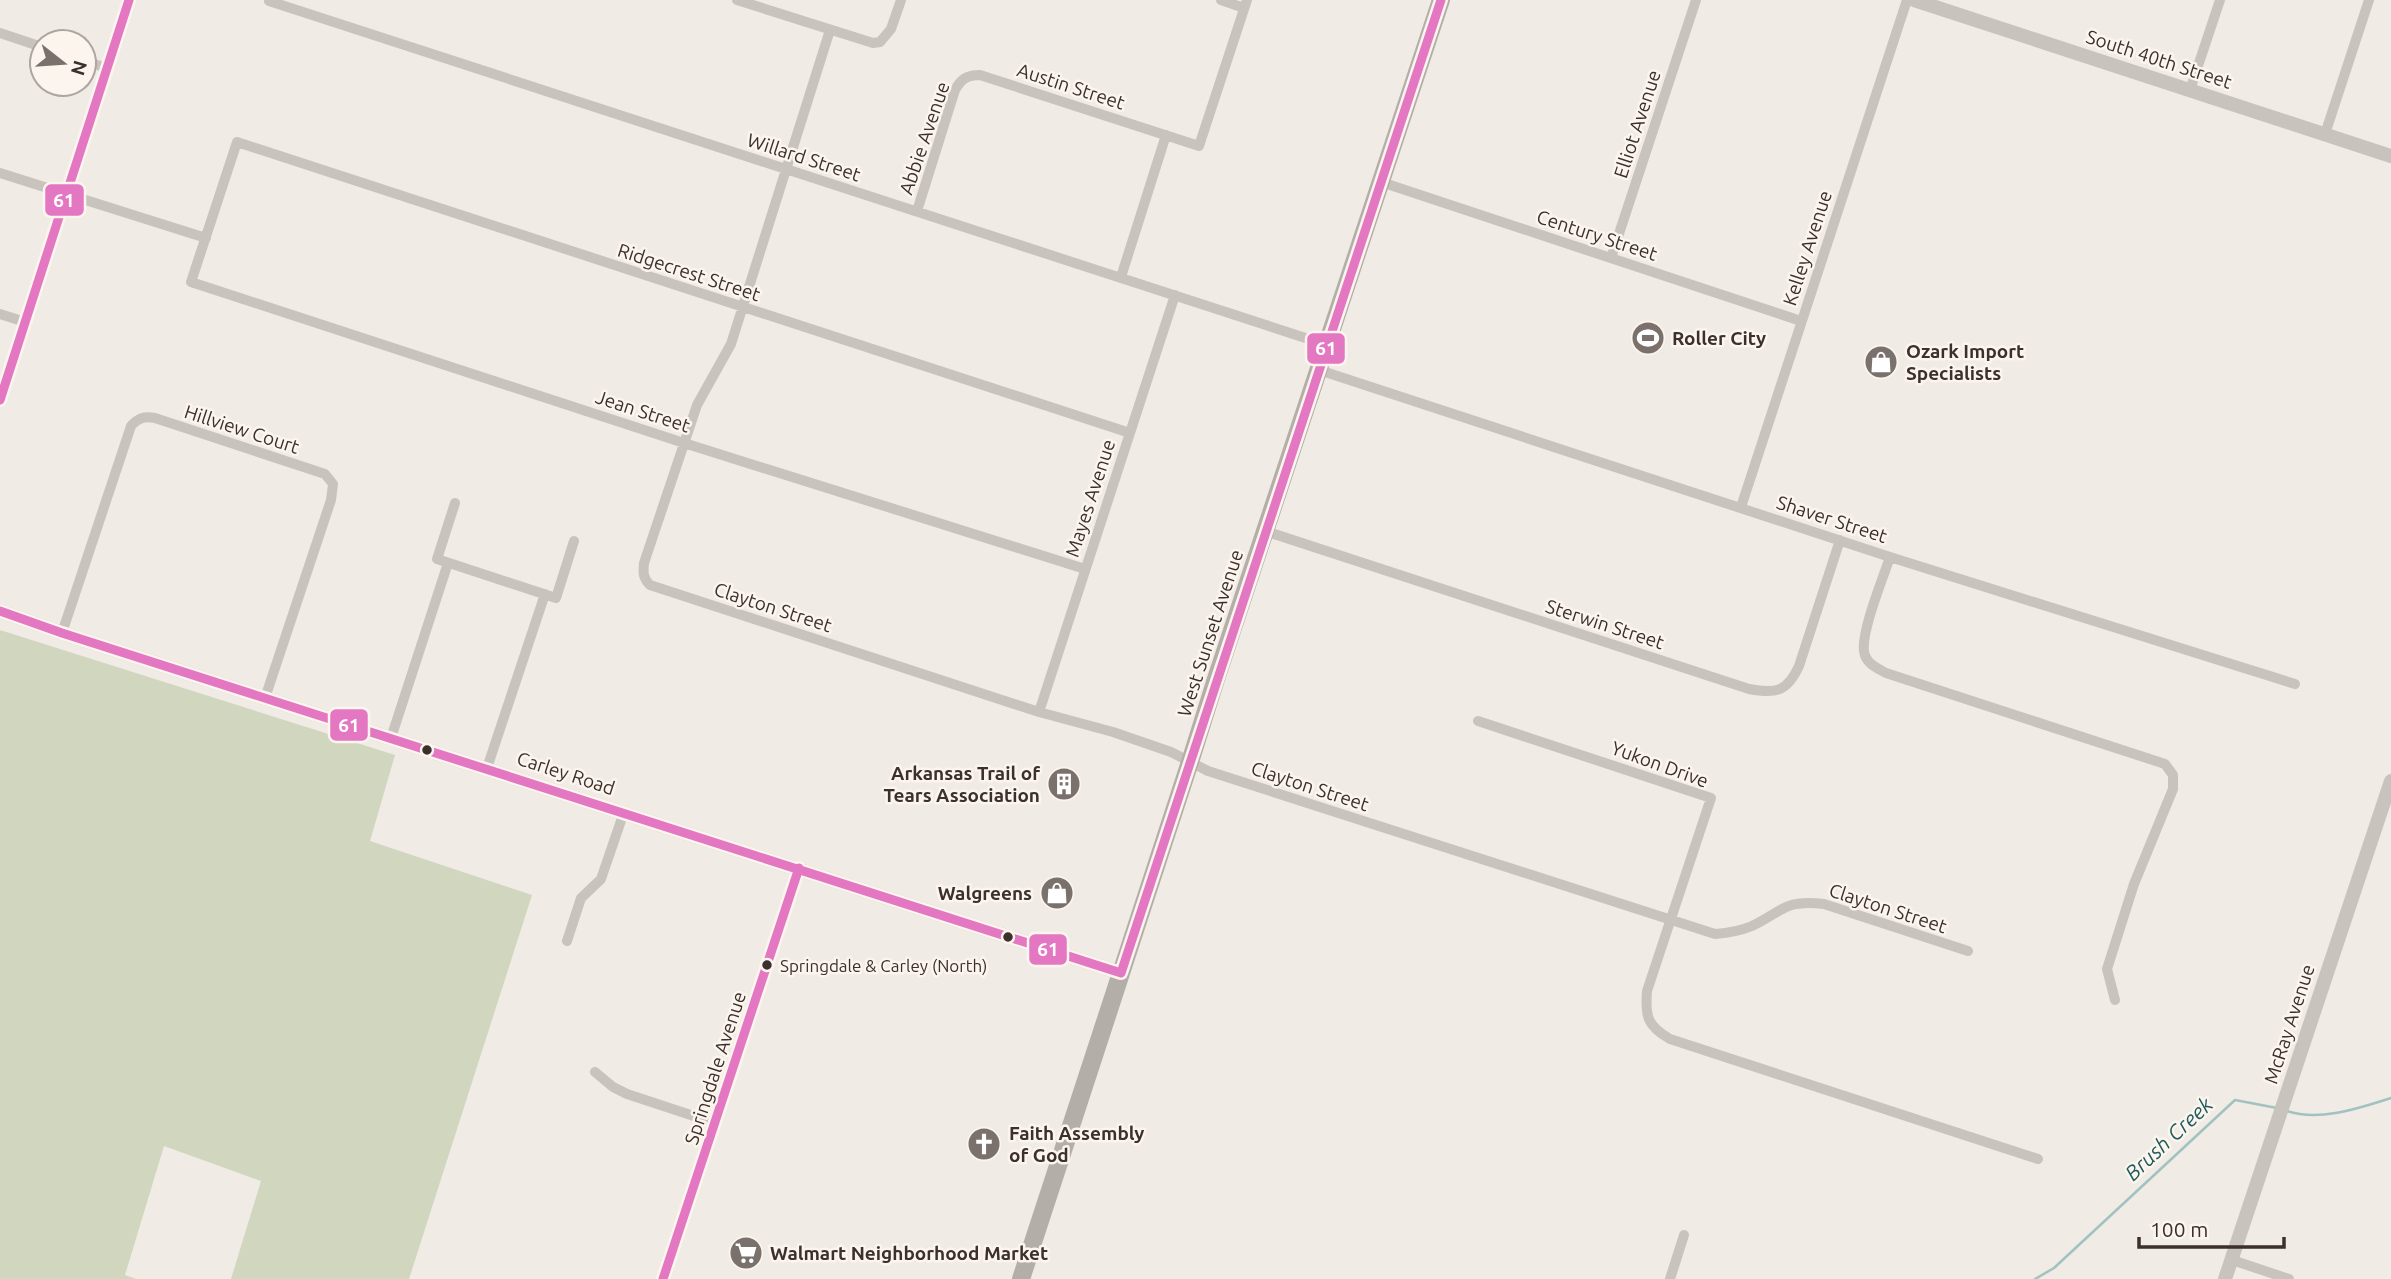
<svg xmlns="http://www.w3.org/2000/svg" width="2391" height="1279" font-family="Ubuntu,sans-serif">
<rect width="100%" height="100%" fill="#f0ebe5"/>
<path fill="#d1d6bf" d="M0 630 395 755 370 841 532 895 409 1279H231L261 1181 164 1146 125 1275 136 1279H0Z"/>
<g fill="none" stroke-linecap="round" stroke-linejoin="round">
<path stroke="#a1c2c1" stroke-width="2.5" d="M2287 1111C2320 1122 2359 1108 2391 1098
M2035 1279 2054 1268 2235 1100 2277 1108"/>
<path stroke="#c9c3be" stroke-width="10" d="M737 0 873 43 880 42 891 29 901 0
M1221 0 1244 8
M269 1 1327 345
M830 30 731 344 697 405 644 563C643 573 643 578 650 585L1039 712 1113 732 1171 752 1208 771 1715 934C1728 933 1740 931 1752 926 1783 911 1785 899 1824 904L1968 951
M0 33 42 47
M84 61 107 68
M2190 90 2220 0
M2325 134 2369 0
M0 173 206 238
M1381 182 1801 321
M917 211 955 90C961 79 967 75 980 75L1199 146 1247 0
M1611 258 1696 0
M1121 277 1166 135
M0 314 25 322
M1319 370 1890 557C1883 578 1861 632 1864 651 1865 663 1877 668 1886 673L2165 764 2173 775V789L2134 884 2107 969 2115 1000
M0 400 129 0
M455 503 437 559 556 598 574 541
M1741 507 1907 0
M1265 531 1749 689C1776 694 1787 692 1799 666L1840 540
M1890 557 2295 684
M1085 569 684 443 191 282 237 142 1130 433
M62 633 131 426C138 418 144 416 155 418L325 474 333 484 331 500 265 698
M1039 712 1175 295
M1478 721 1711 798 1647 991C1645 1016 1647 1026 1670 1039L2038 1159
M391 738 448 563
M487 768 545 594
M567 941 581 898 601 879 624 812
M595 1072 613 1087 627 1094 715 1123
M2232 1260 2289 1279
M663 1279 799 868
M1670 1279 1684 1235"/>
<path stroke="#c9c3be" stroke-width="14" d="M1914 0 2391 156
M0 611 62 633 1121 973
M2225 1279 2391 781"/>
<path stroke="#b4aea8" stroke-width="18" d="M1021 1279 1190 762 1216 679 1441 0"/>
<defs>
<path id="bus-1" d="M0 400 129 0
M0 611 62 633 1121 973 1441 0
M663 1279 799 868"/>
</defs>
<use href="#bus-1" stroke="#fbf5ee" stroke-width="14"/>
<use href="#bus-1" stroke="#e377c2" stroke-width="9"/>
</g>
<defs>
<symbol id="stadium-disc" viewBox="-11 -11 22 22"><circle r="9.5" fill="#7a716c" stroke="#fbf5ee"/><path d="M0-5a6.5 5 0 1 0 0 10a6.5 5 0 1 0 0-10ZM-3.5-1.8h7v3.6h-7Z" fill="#fff"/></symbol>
<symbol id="shop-disc" viewBox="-11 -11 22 22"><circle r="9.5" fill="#7a716c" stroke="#fbf5ee"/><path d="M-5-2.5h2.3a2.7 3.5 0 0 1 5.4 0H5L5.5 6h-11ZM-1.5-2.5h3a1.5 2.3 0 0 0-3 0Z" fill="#fff"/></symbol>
<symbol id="building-disc" viewBox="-11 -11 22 22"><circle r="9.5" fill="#7a716c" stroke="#fbf5ee"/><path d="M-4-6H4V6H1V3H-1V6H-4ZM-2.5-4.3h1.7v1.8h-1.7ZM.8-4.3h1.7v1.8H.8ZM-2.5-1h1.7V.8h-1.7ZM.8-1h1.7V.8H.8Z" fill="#fff"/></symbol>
<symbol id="church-disc" viewBox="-11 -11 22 22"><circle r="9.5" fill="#7a716c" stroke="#fbf5ee"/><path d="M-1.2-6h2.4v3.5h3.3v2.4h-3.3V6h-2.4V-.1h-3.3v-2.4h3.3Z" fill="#fff"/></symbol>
<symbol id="supermarket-disc" viewBox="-11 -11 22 22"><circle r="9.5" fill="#7a716c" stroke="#fbf5ee"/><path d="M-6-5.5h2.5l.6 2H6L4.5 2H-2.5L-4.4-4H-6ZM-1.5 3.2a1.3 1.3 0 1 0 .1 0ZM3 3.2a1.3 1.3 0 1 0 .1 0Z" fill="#fff"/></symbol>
</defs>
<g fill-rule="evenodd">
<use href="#stadium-disc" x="1629" y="319" width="38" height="38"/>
<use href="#shop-disc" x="1862" y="343" width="38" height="38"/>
<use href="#building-disc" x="1045" y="765" width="38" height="38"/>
<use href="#shop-disc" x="1038" y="874" width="38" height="38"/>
<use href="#church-disc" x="965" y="1125" width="38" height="38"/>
<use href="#supermarket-disc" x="727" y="1234" width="38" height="38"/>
</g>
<g fill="#3b302b" stroke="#fbf5ee" stroke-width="2.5">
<circle cx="427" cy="750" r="6"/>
<circle cx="1008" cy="937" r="6"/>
<circle cx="767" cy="965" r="6"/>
</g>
<g text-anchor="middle" stroke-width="5" stroke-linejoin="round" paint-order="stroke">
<g font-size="17" fill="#3b302b" stroke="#fbf5ee" text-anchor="start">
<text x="780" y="972">Springdale &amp; Carley (North)</text>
</g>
<g font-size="19" fill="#3b302b" stroke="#fbf5ee">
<text transform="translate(2159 59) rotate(18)" y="7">South 40th Street</text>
<text transform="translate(1071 86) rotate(18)" y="7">Austin Street</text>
<text transform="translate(1637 124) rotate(-72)" y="7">Elliot Avenue</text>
<text transform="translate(924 138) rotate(-71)" y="7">Abbie Avenue</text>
<text transform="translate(804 157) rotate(18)" y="7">Willard Street</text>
<text transform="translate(1597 235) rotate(18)" y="7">Century Street</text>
<text transform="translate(1807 248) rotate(-72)" y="7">Kelley Avenue</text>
<text transform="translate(689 272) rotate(18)" y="7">Ridgecrest Street</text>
<text transform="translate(643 411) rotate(18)" y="7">Jean Street</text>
<text transform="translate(242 429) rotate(18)" y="7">Hillview Court</text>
<text transform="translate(1090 498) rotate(-72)" y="7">Mayes Avenue</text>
<text transform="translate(1832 519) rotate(18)" y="7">Shaver Street</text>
<text transform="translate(773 607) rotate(18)" y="7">Clayton Street</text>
<text transform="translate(1605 624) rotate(18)" y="7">Sterwin Street</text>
<text transform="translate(1210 633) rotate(-72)" y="7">West Sunset Avenue</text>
<text transform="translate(1660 764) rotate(20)" y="7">Yukon Drive</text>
<text transform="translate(566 773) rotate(18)" y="7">Carley Road</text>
<text transform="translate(1310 786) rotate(18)" y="7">Clayton Street</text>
<text transform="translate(1888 908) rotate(18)" y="7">Clayton Street</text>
<text transform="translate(2289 1024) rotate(-72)" y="7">McRay Avenue</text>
<text transform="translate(715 1068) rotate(-72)" y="7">Springdale Avenue</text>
</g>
<g font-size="19" font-weight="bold" fill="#3b302b" stroke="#fbf5ee" text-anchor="start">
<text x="1672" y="345">Roller City</text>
<text x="1906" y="358">Ozark Import<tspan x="1906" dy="22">Specialists</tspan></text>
<text x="1040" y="780" text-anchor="end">Arkansas Trail of<tspan x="1040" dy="22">Tears Association</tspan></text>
<text x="1032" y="900" text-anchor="end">Walgreens</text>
<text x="1009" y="1140">Faith Assembly<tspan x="1009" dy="22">of God</tspan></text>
<text x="770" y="1260">Walmart Neighborhood Market</text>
</g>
<g font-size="21" font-style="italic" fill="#1f5a5e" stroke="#fbf5ee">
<text transform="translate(2169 1139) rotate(-43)" y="7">Brush Creek</text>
</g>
</g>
<g stroke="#fbf5ee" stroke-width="2.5">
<rect x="44" y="183" width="41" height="34" rx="7" fill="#e377c2"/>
<rect x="1306" y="332" width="40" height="33" rx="7" fill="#e377c2"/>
<rect x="329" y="708" width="40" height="34" rx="7" fill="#e377c2"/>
<rect x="1028" y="933" width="40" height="33" rx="7" fill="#e377c2"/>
</g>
<g font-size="19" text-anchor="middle" font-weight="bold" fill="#fff">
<text x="64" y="207">61</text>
<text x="1326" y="355">61</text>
<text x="349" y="732">61</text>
<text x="1048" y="956">61</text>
</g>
<g transform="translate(63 63) rotate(107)"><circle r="33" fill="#fbf5ee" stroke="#aea6a0" stroke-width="2"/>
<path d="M0-5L12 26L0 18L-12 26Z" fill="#7a716c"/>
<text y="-10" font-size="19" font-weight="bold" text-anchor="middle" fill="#3b302b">N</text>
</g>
<path d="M2139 1237v10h145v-10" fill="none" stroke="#3b302b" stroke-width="3.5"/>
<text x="2150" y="1237" font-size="21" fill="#3b302b" stroke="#fbf5ee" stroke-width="5" paint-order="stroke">100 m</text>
</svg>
